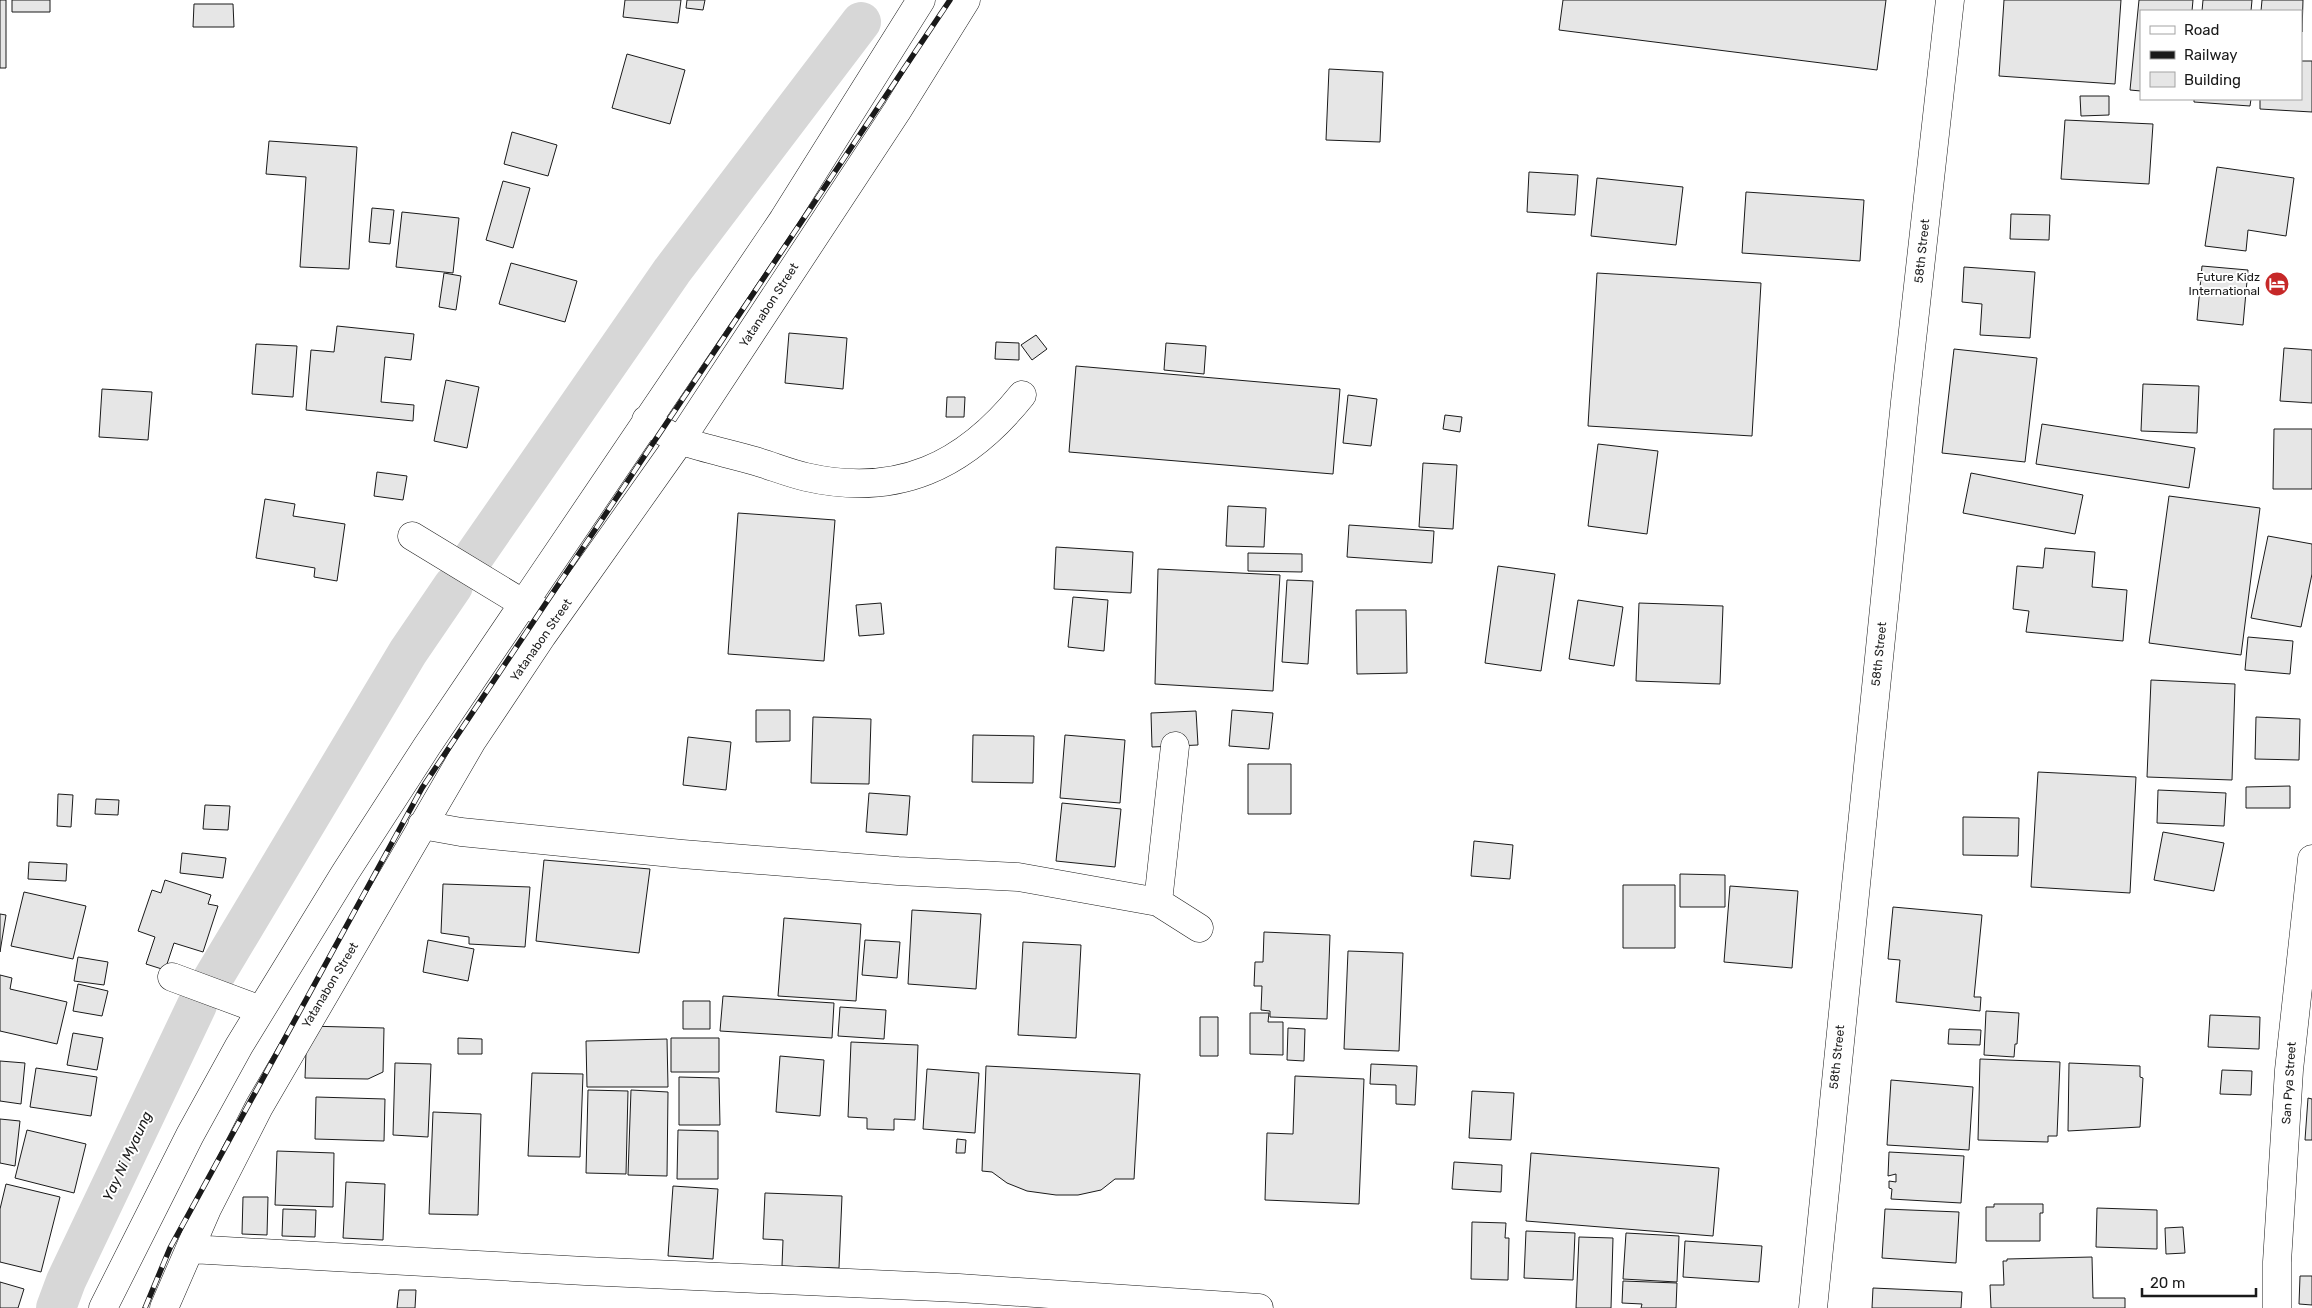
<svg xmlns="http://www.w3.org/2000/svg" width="2312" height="1308" font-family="Rubik,sans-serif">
<rect width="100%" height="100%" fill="#fff"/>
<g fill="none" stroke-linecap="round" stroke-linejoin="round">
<path stroke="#d7d7d7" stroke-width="40" d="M473 558 672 271 861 22
M212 980 408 652 453 586
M56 1308 66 1281 197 1005"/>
</g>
<path fill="#e6e6e6" stroke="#1a1a1a" d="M0 0H6V68H0Z
M12 0H50V12H12Z
M625 0H681L678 23 623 17Z
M687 0H705L703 10 686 8Z
M1563 0H1886L1877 70 1559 30Z
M2004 0H2121L2115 84 1999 76Z
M2139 0H2193L2192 11H2141V91L2130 90Z
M2203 0H2252L2251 11H2202Z
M2262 0H2303L2302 32 2301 11H2261Z
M194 4H233L234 27H193Z
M627 54 685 70 670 124 612 108Z
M2301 61H2312V112L2260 109V99H2301Z
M1329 69 1383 72 1380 142 1326 140Z
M2080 96H2109V115L2081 116Z
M2194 99H2251L2250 106 2194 102Z
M2065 120 2153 124 2149 184 2061 179Z
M512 132 557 145 548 176 504 164Z
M269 141 357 147 349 269 300 267 306 177 266 174Z
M2217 167 2294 178 2286 236 2248 230 2246 251 2205 246Z
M1529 172 1578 175 1575 215 1527 212Z
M1597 178 1683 187 1676 245 1591 236Z
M503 181 530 188 513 248 486 240Z
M1746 192 1864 200 1860 261 1742 253Z
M372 208 394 210 390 244 369 242Z
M402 212 459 218 453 273 396 267Z
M2011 214 2050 215 2049 240 2010 239Z
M511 263 577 281 565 322 499 304Z
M2202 266 2248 270 2243 325 2197 320Z
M1964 267 2035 272 2030 338 1980 335 1982 304 1962 302Z
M444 273 461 276 456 310 439 307Z
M1597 273 1761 283 1752 436 1588 426Z
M337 326 414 334 411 360 385 357 381 402 414 405 413 421 306 410 311 350 334 352Z
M789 333 847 338 843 389 785 383Z
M1036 335 1047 349 1032 360 1021 345Z
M996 342 1019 343V360L995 359Z
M1166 343 1206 346 1204 374 1164 370Z
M256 344 297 346 293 397 252 394Z
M2284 348 2312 350V403L2280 401Z
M1954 349 2037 358 2025 462 1942 453Z
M1076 366 1340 389 1333 474 1069 452Z
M446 380 479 387 467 448 434 441Z
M2143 384 2199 386 2197 433 2141 431Z
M102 389 152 392 148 440 99 437Z
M1348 395 1377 399 1371 446 1343 443Z
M947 397H965L964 417H946Z
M1445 415 1462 417 1460 432 1443 429Z
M2042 424 2195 448 2189 488 2036 464Z
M2274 429H2312V489H2273Z
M1598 444 1658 451 1647 534 1588 526Z
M1423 463 1457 465 1453 529 1419 527Z
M377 472 407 476 403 500 374 496Z
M1971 473 2083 495 2075 534 1963 513Z
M2169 496 2260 508 2241 655 2149 643Z
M265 499 295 504 293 516 345 524 337 581 314 577 315 568 256 558Z
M1228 506 1266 508 1264 547 1226 546Z
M738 513 835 520 824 661 728 654Z
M1349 525 1434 531 1432 563 1347 557Z
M2268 536 2312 544V574L2301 627 2251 618Z
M1056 547 1133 552 1131 593 1054 589Z
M2045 548 2095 552 2092 587 2127 590 2123 641 2026 632 2029 611 2013 609 2017 566 2043 568Z
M1248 553 1302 554V572L1248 571Z
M1498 566 1555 574 1541 671 1485 663Z
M1158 569 1280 575 1273 691 1155 684Z
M1287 580 1313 581 1308 664 1282 662Z
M1073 597 1108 600 1104 651 1068 647Z
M1578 600 1623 607 1614 666 1569 659Z
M881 603 884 634 859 636 856 605Z
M1639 603 1723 606 1720 684 1636 681Z
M1356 610H1406L1407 673 1357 674Z
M2248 637 2293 641 2290 674 2245 670Z
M2151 680 2235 684 2232 780 2147 777Z
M756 710H790V741L756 742Z
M1232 710 1273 713 1269 749 1229 746Z
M1196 711 1198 745 1152 747 1151 713Z
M813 717 871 719 869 784 811 783Z
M2256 717 2300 719 2299 760 2255 759Z
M973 735 1034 736 1033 783 972 782Z
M1065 735 1125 740 1120 803 1060 798Z
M688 737 731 742 726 790 683 785Z
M1248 764H1291V814H1248Z
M2038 772 2136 777 2130 893 2031 887Z
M2290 786V808H2246V787Z
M2158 790 2226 793 2224 826 2157 823Z
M869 793 910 796 907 835 866 832Z
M58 794 73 795 71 827 57 826Z
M96 799 119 800 118 815 95 814Z
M1062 803 1121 809 1115 867 1056 861Z
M205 805 230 806 228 830 203 829Z
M1963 817 2019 818 2018 856 1963 855Z
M2163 832 2224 843 2214 891 2154 880Z
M1474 841 1513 845 1510 879 1471 876Z
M182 853 226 858 223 878 180 873Z
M544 860 650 869 639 953 536 941Z
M29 862 67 864 66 881 28 879Z
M1680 874 1725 875V907H1680Z
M165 880 211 895 208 904 218 906 203 952 174 943 165 970 146 964 155 937 138 931 152 890 161 893Z
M443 884 530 887 525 947 469 944V937L441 933Z
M1623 885H1675V948H1623Z
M1730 886 1798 891 1792 968 1724 962Z
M24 892 86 906 73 959 11 946Z
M1893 907 1982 915 1974 997H1981L1980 1011 1896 1002 1900 960 1888 959Z
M912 910 981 914 976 989 908 984Z
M0 914 6 915 0 952Z
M784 918 861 924 856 1001 778 996Z
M1264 932 1330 935 1327 1019 1270 1017V1011L1261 1010 1262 986H1254L1255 962H1263Z
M428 940 474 949 468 981 423 972Z
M865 940 900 942 897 978 862 975Z
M1023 942 1081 945 1076 1038 1018 1035Z
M1348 951 1403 953 1399 1051 1344 1049Z
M78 957 108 962 104 985 74 981Z
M0 975 12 978 10 989 67 1002 57 1044 0 1031Z
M78 984 108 991 102 1016 73 1011Z
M723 996 834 1003 832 1038 720 1031Z
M683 1001H710V1029H683Z
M840 1007 886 1010 884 1039 838 1036Z
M1986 1011 2019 1013 2017 1044H2015L2014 1057 1984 1055Z
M1250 1013H1269L1268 1022H1283V1055L1250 1054Z
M2210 1015 2260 1017 2259 1049 2208 1047Z
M1200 1017H1218V1056H1200Z
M307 1026 384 1028 383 1072 368 1079 305 1078Z
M1288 1028 1305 1029 1304 1061 1287 1060Z
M1949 1029 1981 1030 1980 1045 1948 1044Z
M73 1033 103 1038 97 1070 67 1065Z
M458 1038 482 1039V1054H458Z
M671 1038H719V1072H671Z
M667 1039 668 1087H587L586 1041Z
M851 1042 918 1045 915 1120 894 1119V1130L867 1129V1118L848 1117Z
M780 1056 824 1060 820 1116 776 1112Z
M1980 1059 2060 1062 2057 1136H2048V1142L1978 1140Z
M0 1061 25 1063 21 1104 0 1101Z
M395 1063 431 1064 428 1137 393 1135Z
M2069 1063 2140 1066V1077L2143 1078 2140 1127 2068 1131Z
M1371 1064 1417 1066 1415 1105 1396 1104V1085L1370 1084Z
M986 1066 1140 1074 1134 1179H1115L1101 1190 1078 1195H1056L1027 1191 1007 1183 992 1172 982 1171Z
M36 1068 97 1077 91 1116 30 1107Z
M927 1069 979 1073 975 1133 923 1129Z
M2222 1070 2252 1071 2251 1095 2220 1094Z
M532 1073 583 1074 580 1157 528 1156Z
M1295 1076 1364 1079 1359 1204 1265 1200 1267 1133 1293 1134Z
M679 1077 719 1078 720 1125H679Z
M1891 1080 1973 1087 1969 1150 1887 1145Z
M588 1090 628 1091 626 1174 586 1173Z
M631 1090 668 1092 667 1176 628 1175Z
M1472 1091 1514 1093 1511 1140 1469 1138Z
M316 1097 385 1099 384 1141 315 1139Z
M2308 1098 2312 1099V1140H2305Z
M433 1112 481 1114 478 1215 429 1214Z
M0 1119 20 1121 15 1166 0 1163Z
M27 1130 86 1144 74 1193 15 1178Z
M678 1130 718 1131V1179H677Z
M957 1139 966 1140 965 1153H956Z
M277 1151 334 1153 333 1207 275 1205Z
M1889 1152 1964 1156 1961 1203 1891 1199 1892 1189 1889 1188V1181L1896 1182V1174L1888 1176Z
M1531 1153 1719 1168 1713 1236 1526 1221Z
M1454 1162 1502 1165 1501 1192 1452 1189Z
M346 1182 385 1184 383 1240 343 1238Z
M6 1184 60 1197 41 1272 0 1262V1209Z
M673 1186 718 1189 713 1259 668 1256Z
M765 1193 842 1196 839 1268 782 1266 783 1240 763 1239Z
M243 1197H268L267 1235 242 1234Z
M1994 1204H2043V1213H2040V1241H1986V1207H1994Z
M2097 1208 2157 1210V1249L2096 1247Z
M283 1209 316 1210 315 1237 282 1236Z
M1885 1209 1959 1212 1956 1263 1882 1258Z
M1472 1222 1506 1223 1505 1238H1509L1508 1280 1471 1279Z
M2183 1227 2185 1253 2166 1254 2165 1228Z
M1526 1231 1575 1233 1573 1280 1524 1278Z
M1626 1233 1679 1236 1677 1282 1623 1279Z
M1579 1237 1613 1238 1611 1308H1576Z
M1685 1241 1762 1246 1759 1282 1683 1277Z
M2092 1257 2093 1298H2125V1308H1991L1990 1285H2004L2003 1261H2007V1259Z
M2300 1276H2312V1305L2299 1304Z
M1623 1281 1677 1283 1676 1308H1641L1642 1304 1622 1303Z
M0 1282 24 1289 18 1308H0Z
M1873 1288 1962 1292 1961 1308H1872Z
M399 1290H416L415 1308H397Z"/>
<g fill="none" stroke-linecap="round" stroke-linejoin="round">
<defs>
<path id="minor" d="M646 420C657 427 670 437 682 441 706 449 731 454 755 461 772 466 789 473 806 477 898 498 965 466 1022 395
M412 536 524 604 540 611
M422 825 461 832 682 854 898 871 1018 877 1158 902 1199 928
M1158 902 1175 746
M172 977 261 1010
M190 1249 585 1271 959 1288 1259 1308
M103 1308 190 1135 239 1046 345 873 427 746 783 220 921 0
M164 1308 207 1209 259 1107 472 741 542 636 680 441 897 111 966 0
M1813 1308 1905 402 1950 0
M2277 1308V1262L2289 1070 2312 859"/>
</defs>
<use href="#minor" stroke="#1a1a1a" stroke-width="29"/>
<use href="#minor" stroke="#fff" stroke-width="28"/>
<defs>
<path id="rail" d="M145 1308 170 1248 422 788 950 0"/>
</defs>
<use href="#rail" stroke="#1a1a1a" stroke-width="5.5"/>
<use href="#rail" stroke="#fff" stroke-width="4" stroke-dasharray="11" stroke-linecap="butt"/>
</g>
<defs>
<symbol id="hotel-disc" viewBox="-11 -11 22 22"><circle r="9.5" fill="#c62828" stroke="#fff"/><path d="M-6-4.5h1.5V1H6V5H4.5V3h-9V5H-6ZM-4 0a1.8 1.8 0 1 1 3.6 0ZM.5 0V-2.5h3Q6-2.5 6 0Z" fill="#fff"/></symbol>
</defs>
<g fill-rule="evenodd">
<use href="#hotel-disc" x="2263" y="270" width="28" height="28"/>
</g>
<g text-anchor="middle" stroke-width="4" stroke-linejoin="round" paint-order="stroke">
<g font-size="12" fill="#1a1a1a" stroke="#fff">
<text transform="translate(1922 251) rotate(-84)" y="4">58th Street</text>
<text transform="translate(769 305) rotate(-57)" y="4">Yatanabon Street</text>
<text transform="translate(541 640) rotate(-55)" y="4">Yatanabon Street</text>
<text transform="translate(1879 654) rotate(-84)" y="4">58th Street</text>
<text transform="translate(330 985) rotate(-59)" y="4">Yatanabon Street</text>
<text transform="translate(1837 1057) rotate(-84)" y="4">58th Street</text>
<text transform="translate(2289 1083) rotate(-86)" y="4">San Pya Street</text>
</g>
<g font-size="12" fill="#1a1a1a" stroke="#fff" text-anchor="end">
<text x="2260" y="281">Future Kidz<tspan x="2260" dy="14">International</tspan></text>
</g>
<g font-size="14" font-style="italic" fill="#1a1a1a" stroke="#fff">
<text transform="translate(127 1156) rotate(-65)" y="5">Yay Ni Myaung</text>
</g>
</g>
<rect x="2140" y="10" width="162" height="90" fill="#ffffff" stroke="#a3a3a3"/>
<rect x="2150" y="26" width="25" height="8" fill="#ffffff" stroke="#a3a3a3"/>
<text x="2184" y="35" font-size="15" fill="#1a1a1a">Road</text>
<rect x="2150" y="51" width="25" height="8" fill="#1a1a1a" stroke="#a3a3a3"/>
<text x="2184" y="60" font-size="15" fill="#1a1a1a">Railway</text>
<rect x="2150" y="72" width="25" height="15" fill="#e6e6e6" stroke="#a3a3a3"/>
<text x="2184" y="85" font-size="15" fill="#1a1a1a">Building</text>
<path d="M2142 1288v8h114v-8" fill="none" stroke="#1a1a1a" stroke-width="2.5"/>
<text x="2150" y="1288" font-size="15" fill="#1a1a1a" stroke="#ffffff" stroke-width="4" paint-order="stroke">20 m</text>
</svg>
